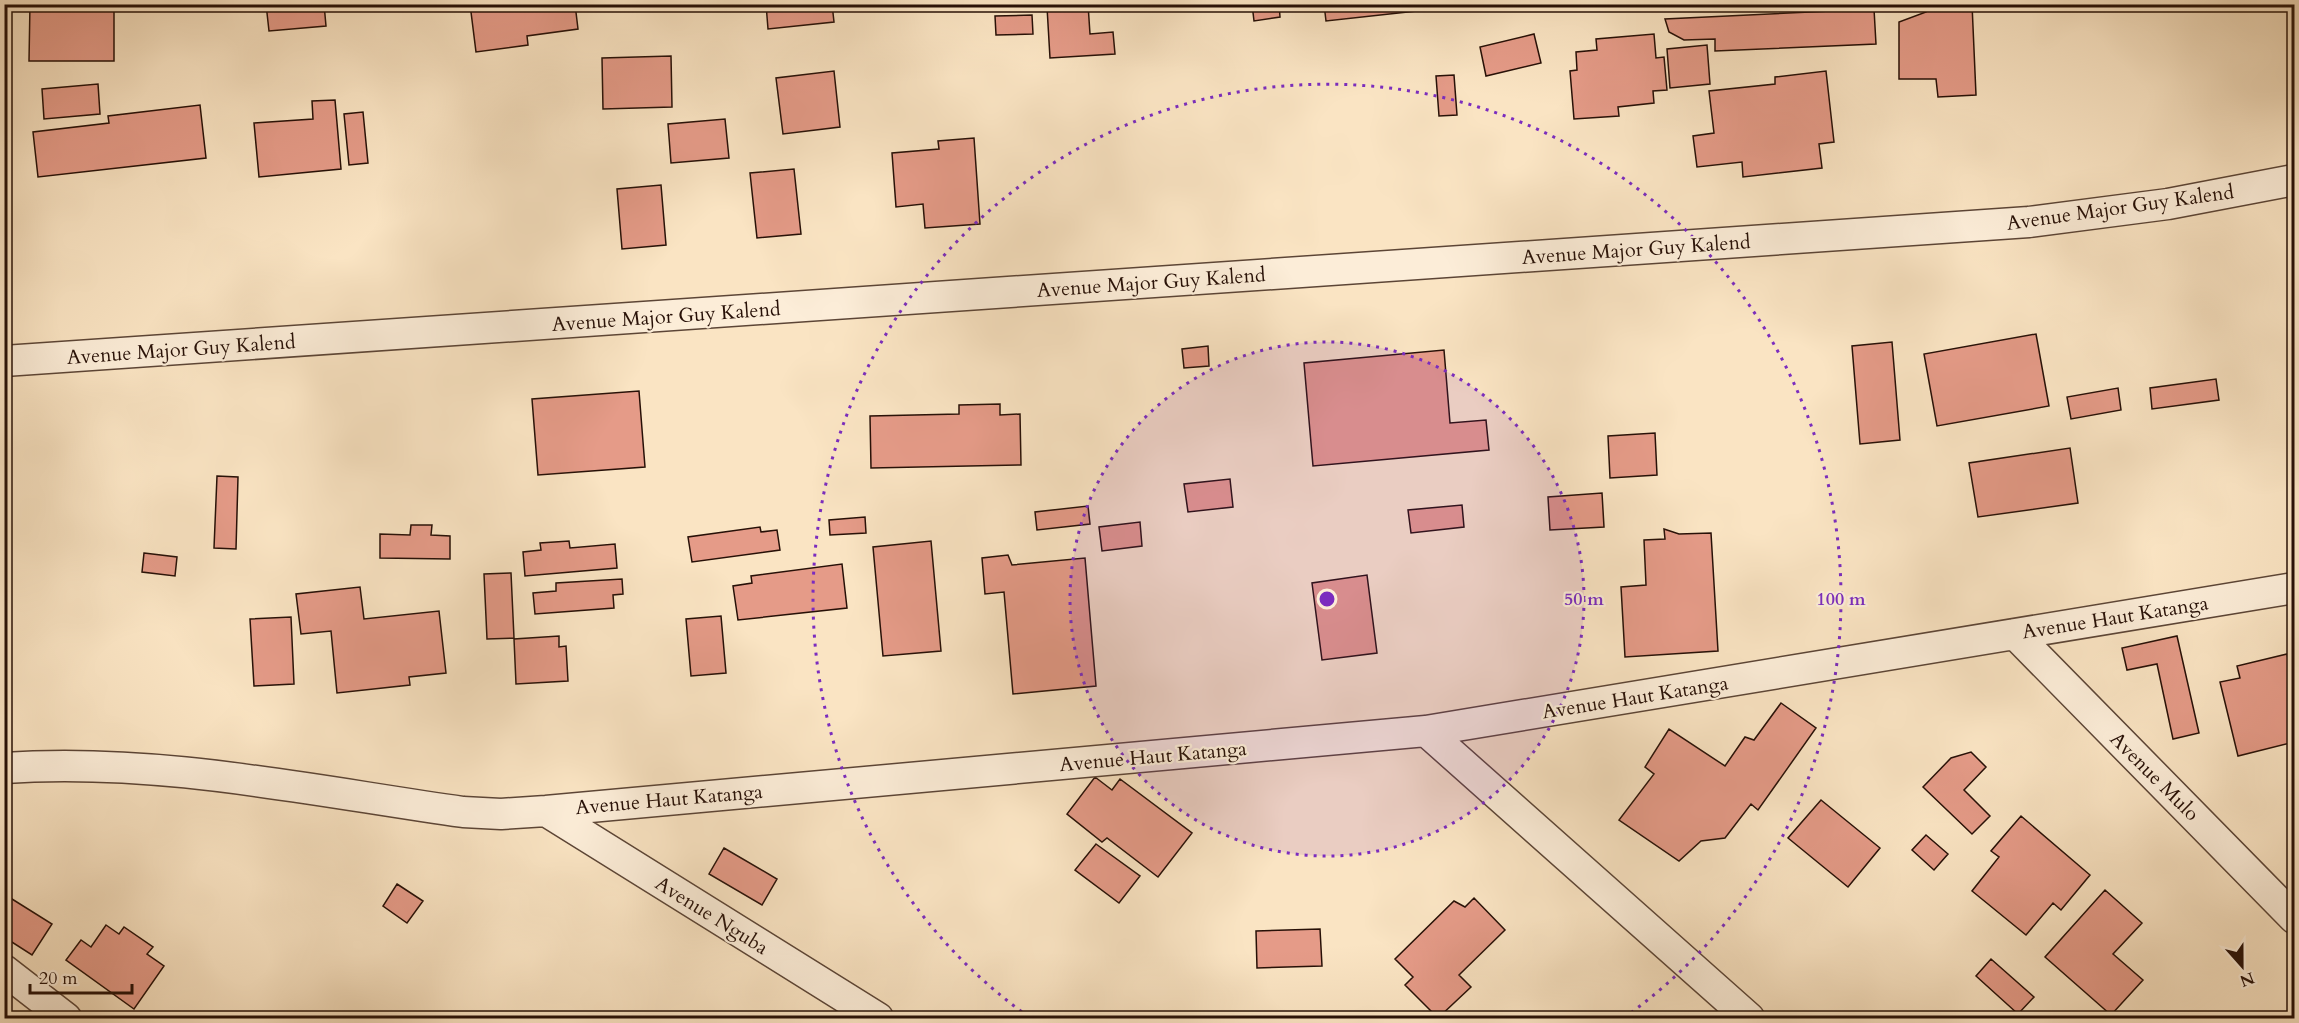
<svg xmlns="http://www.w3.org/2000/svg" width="2299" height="1023" font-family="Cardo,serif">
<rect width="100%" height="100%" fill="#fae4c3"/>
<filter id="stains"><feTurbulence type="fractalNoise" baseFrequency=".00333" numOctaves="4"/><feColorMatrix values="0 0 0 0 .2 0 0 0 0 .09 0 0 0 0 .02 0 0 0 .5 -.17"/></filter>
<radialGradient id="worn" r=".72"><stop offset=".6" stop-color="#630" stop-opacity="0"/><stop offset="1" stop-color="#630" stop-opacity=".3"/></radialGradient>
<path fill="#e59b88" stroke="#271007" stroke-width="1.5" d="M30 4H114V61H29Z
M266 4H324L326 26 269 31Z
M470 4H575L578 29 527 36 528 45 476 52Z
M766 4H832L834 22 768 29Z
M1088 4 1090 34 1113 32 1115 54 1050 58 1047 7Z
M1252 4H1279L1280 17 1254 21Z
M1324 4H1462V6L1326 21Z
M1926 4H1972L1976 95 1938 97 1936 79H1899V22L1926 12Z
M1874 9 1876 44 1715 51V39L1684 40 1669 32 1665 19Z
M1032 15 1033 34 996 35 995 16Z
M1534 34 1541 63 1486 76 1480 47Z
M1654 34 1656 58 1664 57 1667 90 1653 91 1654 103 1618 107 1619 116 1574 119 1570 71 1577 70 1576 52 1597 50 1596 39Z
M1707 45 1710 84 1670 88 1667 49Z
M671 56 672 107 603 109 602 58Z
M834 71 840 127 783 134 776 78Z
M1826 71 1834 142 1819 144 1822 168 1743 177 1742 162 1697 167 1693 136 1714 133 1709 91 1775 84V77Z
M1454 75 1457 115 1439 116 1436 76Z
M98 84 100 114 44 119 42 89Z
M335 100 341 169 259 177 254 123 313 119 312 101Z
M200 105 206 158 38 177 33 132 109 123 108 116Z
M363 112 368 163 349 165 344 114Z
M725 119 729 158 671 163 668 124Z
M974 138 980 224 925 228 923 204 896 207 892 153 939 149 938 141Z
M794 169 801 234 757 238 750 173Z
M661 185 666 245 622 249 617 189Z
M2036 334 2049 406 1937 426 1924 354Z
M1892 342 1900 440 1860 444 1852 346Z
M1208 346 1209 366 1184 368 1182 349Z
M1444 350 1450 423 1486 420 1489 450 1313 466 1304 363Z
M2216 379 2219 400 2152 409 2150 388Z
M2118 388 2121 410 2071 419 2067 397Z
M639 391 645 467 538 475 532 399Z
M1000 404V415L1020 414 1021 465 871 468 870 416 959 414V405Z
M1655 433 1657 475 1610 478 1608 436Z
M2070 448 2078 503 1978 517 1969 463Z
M217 476 238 477 236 549 214 548Z
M1230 479 1233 507 1188 512 1184 484Z
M1602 493 1604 527 1550 530 1548 497Z
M1462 505 1464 527 1411 533 1408 510Z
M1088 506 1090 524 1037 530 1035 512Z
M865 517 866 533 830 535 829 520Z
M1140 522 1142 546 1102 551 1099 527Z
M411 525H432L431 535 450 536V559L380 558V534L410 535Z
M760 527 761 532 777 530 780 550 692 562 688 537Z
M1664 529 1679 534 1711 533 1718 651 1625 657 1621 587 1646 585 1644 540 1665 539Z
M569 541 570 548 615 544 617 568 525 576 523 552 541 550 540 543Z
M931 541 941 651 883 656 873 547Z
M144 553 177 557 175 576 142 572Z
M1008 555 1012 565 1085 558 1096 686 1013 694 1004 592 985 594 982 558Z
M842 564 847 608 738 620 733 586 752 583 751 576Z
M511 573 514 638 487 639 484 574Z
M1367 575 1377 653 1322 660 1312 583Z
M622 579 623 594 613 595 614 608 535 614 533 593 556 591V583Z
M360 587 364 619 439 611 446 673 409 677 410 685 337 693 331 631 301 634 296 594Z
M721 616 726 673 691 676 686 619Z
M291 617 294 684 254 686 250 619Z
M559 636V647L566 646 568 681 516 684 514 639Z
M2177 636 2199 733 2173 739 2157 664 2127 670 2122 648Z
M2287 654 2290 667 2294 666V742L2238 756 2220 682 2240 678 2237 666Z
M1781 703 1816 728 1758 810 1751 804 1725 838 1701 841 1679 861 1619 820 1654 774 1645 767 1669 729 1725 766 1745 737 1754 740Z
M1971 752 1986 767 1964 790 1990 816 1972 834 1923 787 1951 758Z
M1095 777 1112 790 1120 779 1192 833 1158 877 1107 838 1102 842 1067 814Z
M1821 800 1880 848 1848 887 1788 838Z
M2021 816 2090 875 2061 910 2053 903 2026 935 1972 891 1999 857 1991 851Z
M1926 835 1948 854 1934 870 1912 850Z
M1096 844 1140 876 1119 903 1075 870Z
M724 848 777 879 762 905 709 874Z
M397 884 423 901 407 923 383 906Z
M2105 890 2142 923 2113 954 2143 980 2111 1015 2045 957Z
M4 894 52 924 32 955 4 937Z
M1474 898 1505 930 1459 975 1471 987 1438 1018 1405 985 1413 977 1395 959 1454 901 1465 907Z
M106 925 119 934 124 927 153 947 147 954 164 966 134 1009 66 960 81 940 91 947Z
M1320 929 1322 966 1257 968 1256 931Z
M1991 959 2034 997 2018 1014 1976 976Z"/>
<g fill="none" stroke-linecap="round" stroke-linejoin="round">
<defs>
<path id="street" d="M4 361 2029 222 2168 204 2294 180
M2015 634 2294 918
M1426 731 1749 1018
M4 768C156 757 313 791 463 812L501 814 546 811 1426 731 2294 588
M546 811 878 1018
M4 970 66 1018"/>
</defs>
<use href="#street" stroke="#5c4536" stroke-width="33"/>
<use href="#street" stroke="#fcedd8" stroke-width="30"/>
</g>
<circle cx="1327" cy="599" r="257" fill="#7b2cbf" fill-opacity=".12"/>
<g fill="none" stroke="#7b2cbf" stroke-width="3" stroke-dasharray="3 6">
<circle cx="1327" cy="599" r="257"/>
<path d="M1029 1017A514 514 0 1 1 1625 1017"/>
</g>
<g text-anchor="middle" stroke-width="4.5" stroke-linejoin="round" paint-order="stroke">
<g font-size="20" fill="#271007" stroke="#fcedd8">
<text transform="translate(2120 207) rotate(-8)" y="7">Avenue Major Guy Kalend</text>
<text transform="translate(1636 249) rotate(-4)" y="7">Avenue Major Guy Kalend</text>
<text transform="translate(1151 282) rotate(-4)" y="7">Avenue Major Guy Kalend</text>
<text transform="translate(666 316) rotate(-4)" y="7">Avenue Major Guy Kalend</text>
<text transform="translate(181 349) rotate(-4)" y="7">Avenue Major Guy Kalend</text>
<text transform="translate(2115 617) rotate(-9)" y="7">Avenue Haut Katanga</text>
<text transform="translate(1635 697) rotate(-9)" y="7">Avenue Haut Katanga</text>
<text transform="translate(1153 756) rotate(-5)" y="7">Avenue Haut Katanga</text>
<text transform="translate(2155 776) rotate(45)" y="7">Avenue Mulo</text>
<text transform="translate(669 799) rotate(-5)" y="7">Avenue Haut Katanga</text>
<text transform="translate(712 915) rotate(32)" y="7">Avenue Nguba</text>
</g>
</g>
<circle cx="1327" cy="599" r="9" fill="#7b2cbf" stroke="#fcedd8" stroke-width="3"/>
<g font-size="18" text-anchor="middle" font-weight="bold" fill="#7b2cbf" stroke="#fcedd8" stroke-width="4.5" stroke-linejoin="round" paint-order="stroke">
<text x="1584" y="605">50 m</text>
<text x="1841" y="605">100 m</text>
</g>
<rect width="2299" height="1023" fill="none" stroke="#fae4c3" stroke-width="24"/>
<rect x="6" y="6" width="2287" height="1011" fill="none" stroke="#271007" stroke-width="3"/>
<rect x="12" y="12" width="2275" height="999" fill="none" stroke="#271007" stroke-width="1.5"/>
<g transform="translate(2242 966) rotate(159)" stroke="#fcedd8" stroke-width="4.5" paint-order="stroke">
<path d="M0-4.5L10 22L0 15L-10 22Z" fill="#271007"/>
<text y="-9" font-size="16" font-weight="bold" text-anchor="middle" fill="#271007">N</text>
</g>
<path d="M30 984v9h102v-9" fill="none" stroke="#271007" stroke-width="3"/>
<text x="39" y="984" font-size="18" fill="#271007" stroke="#fcedd8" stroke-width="4.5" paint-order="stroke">20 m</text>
<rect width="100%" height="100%" filter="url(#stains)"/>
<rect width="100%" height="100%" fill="url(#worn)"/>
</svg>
